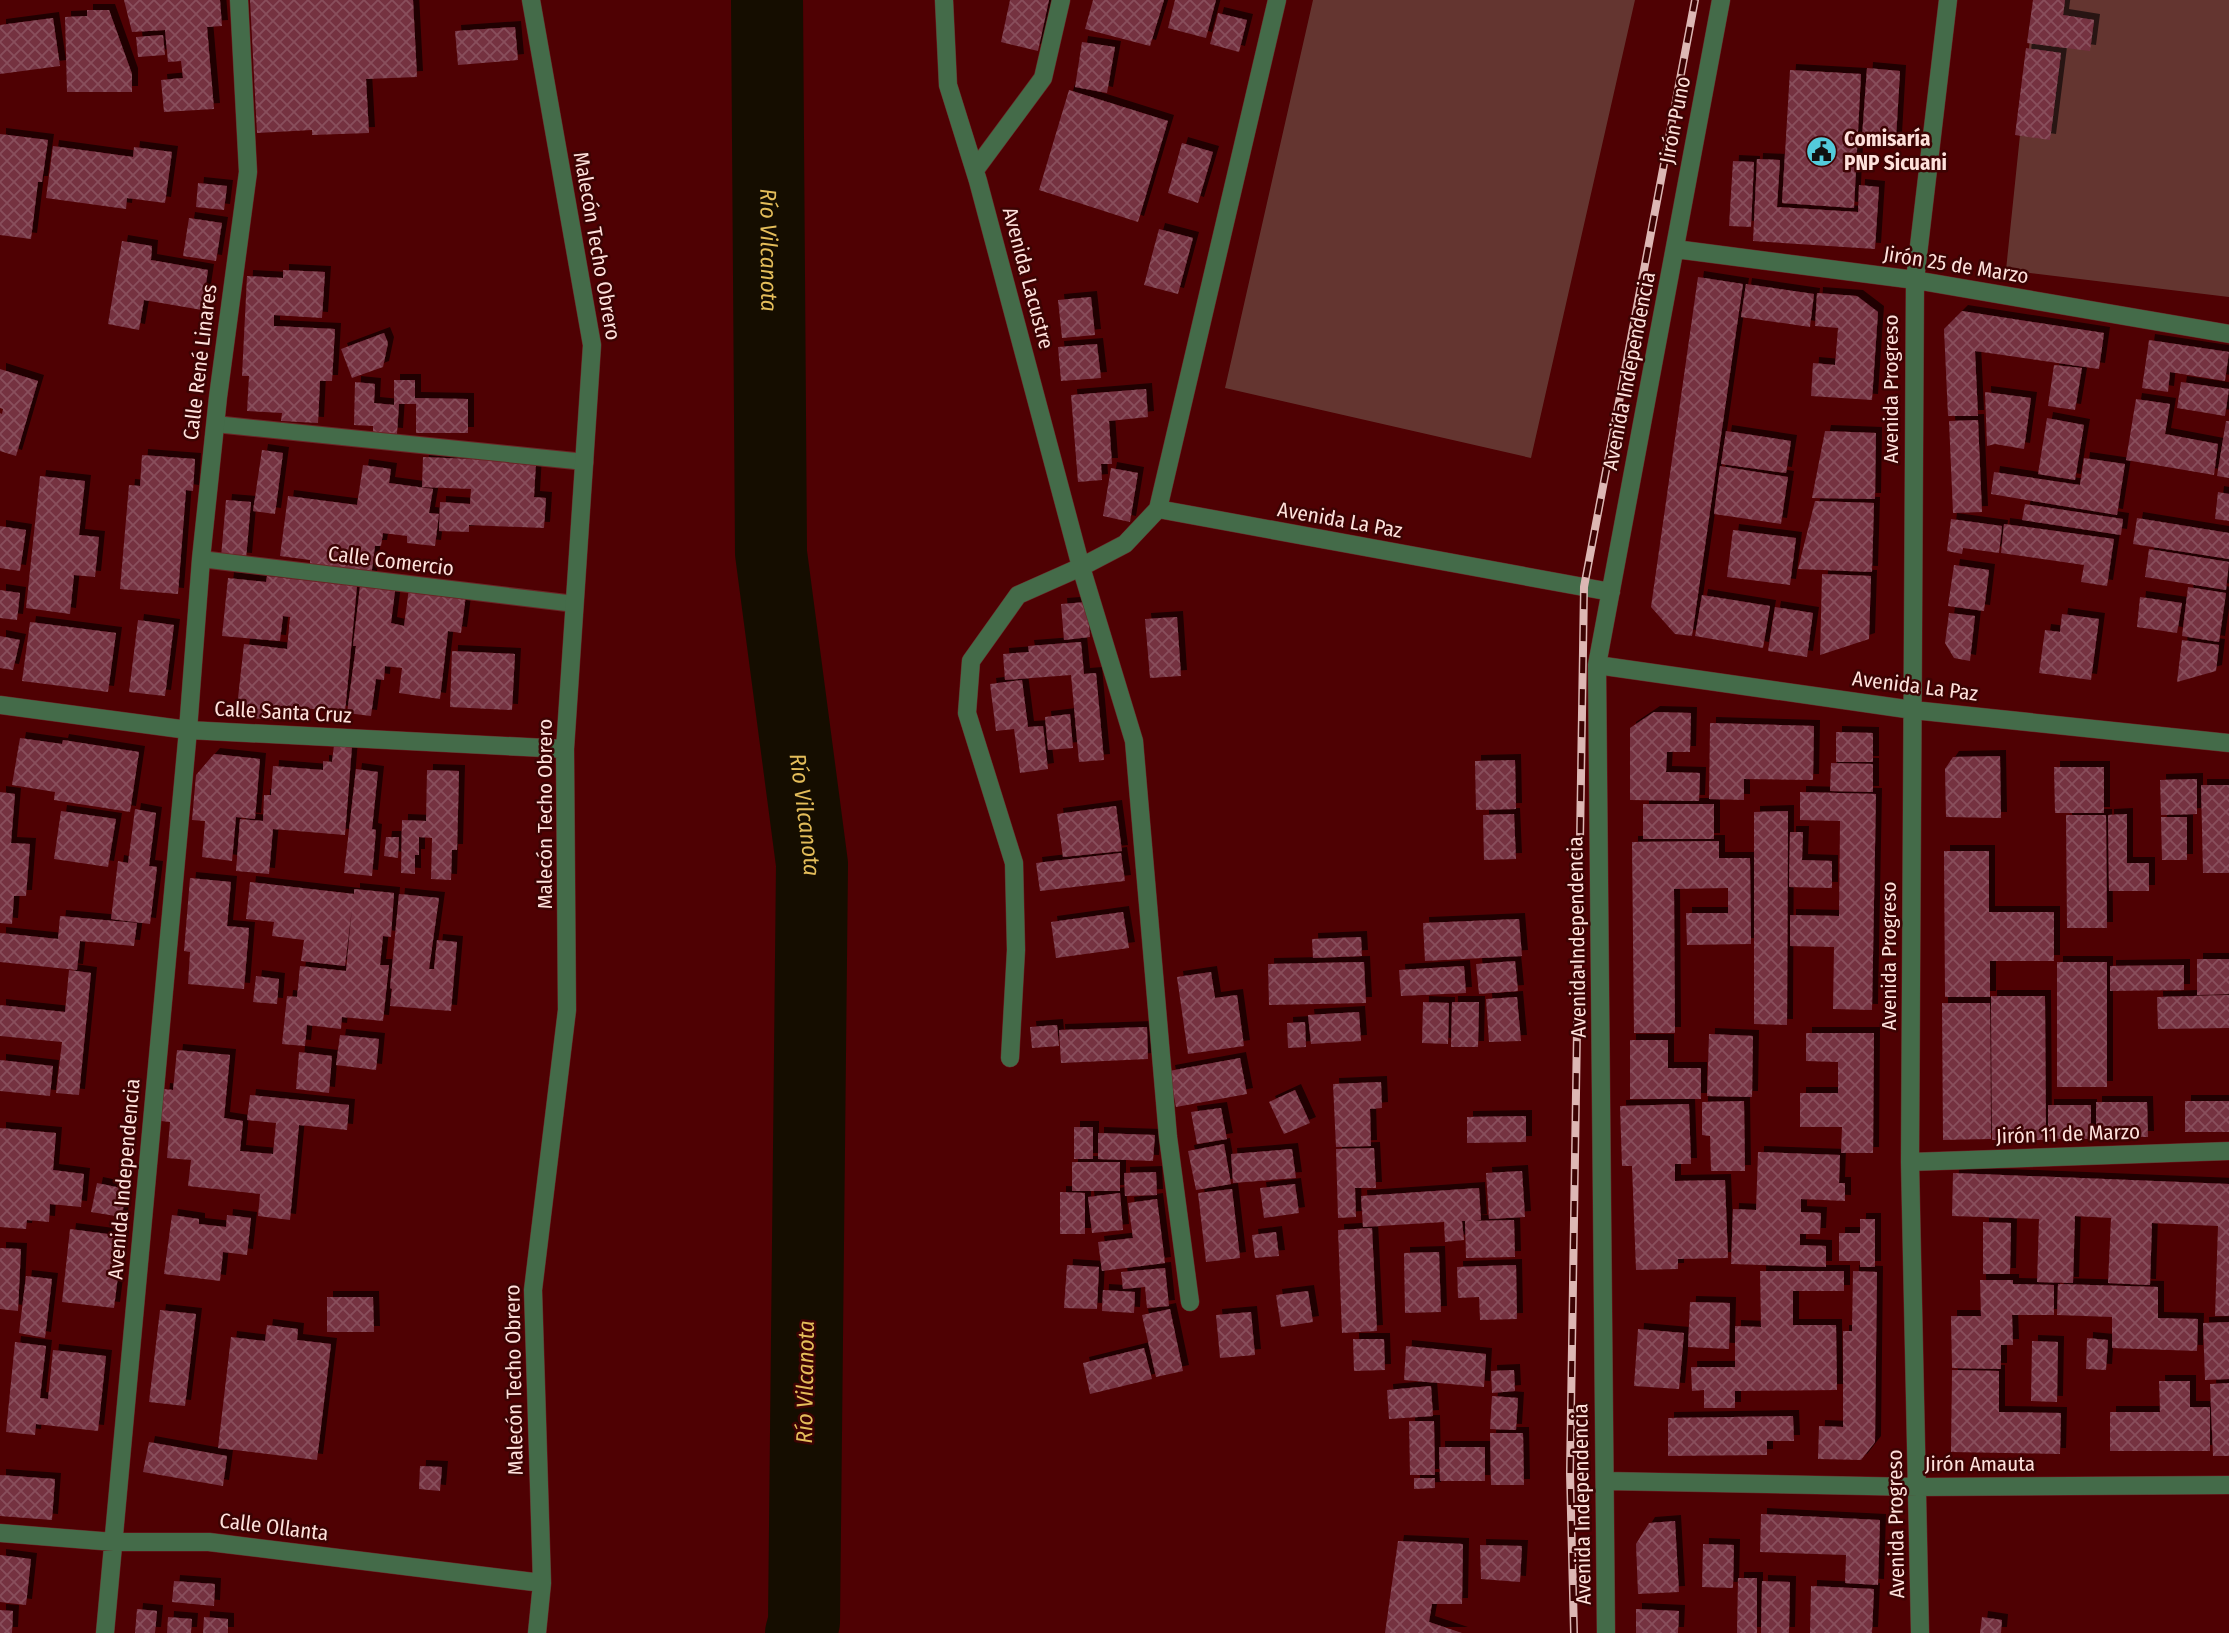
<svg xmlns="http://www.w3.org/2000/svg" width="2229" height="1633" font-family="'Fira Sans Condensed',sans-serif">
<defs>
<pattern id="building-cross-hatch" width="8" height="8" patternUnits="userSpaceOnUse" patternTransform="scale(1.75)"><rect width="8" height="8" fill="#743141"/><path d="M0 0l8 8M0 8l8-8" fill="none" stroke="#894f5c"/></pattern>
<filter id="shadow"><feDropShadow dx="6" dy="-6" stdDeviation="0" flood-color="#0009"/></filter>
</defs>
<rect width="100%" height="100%" fill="#4f0103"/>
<path fill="#643530" d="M1313 0H1635L1531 458 1225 388Z
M2034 0H2229V297L2006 270Z"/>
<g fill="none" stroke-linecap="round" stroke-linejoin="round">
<path stroke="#150d00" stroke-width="72" id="s1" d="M767 0 771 553 812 864 804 1622 801 1633"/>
</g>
<path fill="url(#building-cross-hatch)" filter="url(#shadow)" d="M124 0H220L222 26 207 27 214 109 164 112 161 80 183 78 181 61 168 62 165 30 132 32Z
M250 0H413L417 77 366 79 369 133 312 135V130L257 133Z
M1010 0H1049L1038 51 1001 42Z
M1093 0H1164L1150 46 1085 29Z
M1175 0H1216L1206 38 1168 28Z
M2033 0H2065L2063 15 2094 20 2090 51 2027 43Z
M87 10H109L132 74V92H67L65 17 87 16Z
M1218 13 1247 20 1239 52 1210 44Z
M53 18 60 66 0 74V25Z
M515 27 518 60 458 65 455 31Z
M163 35 165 55 138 57 136 37Z
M1082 42 1115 47 1107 93 1075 87Z
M2026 48 2061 53 2050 140 2015 135Z
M1867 68 1900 71 1896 139 1862 137Z
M1790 70 1861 74 1854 208 1782 203Z
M1069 90 1168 121 1138 222 1039 190Z
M0 134 48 140 42 182H38L31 239 0 235Z
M1182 143 1213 152 1198 203 1168 193Z
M53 146 133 157 134 147 172 152 165 203 127 198 126 209 46 198Z
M1757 159 1780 160 1777 207 1858 212 1859 185 1879 187 1875 249 1753 241Z
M1733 161 1754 162 1751 227 1729 226Z
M198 183 227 186 224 210 196 207Z
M189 218 222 223 216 261 183 256Z
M1159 229 1193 238 1178 294 1144 285Z
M122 241 152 246 151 260 208 270 202 310 144 300 139 330 108 324Z
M283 270 325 272 322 318 274 315V326L335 329 332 381H320L318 423 281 421 282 413 247 411 249 376H242L247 276 283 278Z
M1698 277 1743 284 1692 636 1675 634 1651 607Z
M1746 284 1814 294 1810 327 1741 317Z
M1817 293 1857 296 1878 312 1872 400 1811 396 1813 363 1835 365 1838 328 1815 326Z
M1091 297 1095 335 1062 338 1058 300Z
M1962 311 2104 333 2099 369 1975 351 1978 416H1948L1944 329Z
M384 333 388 343 383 367 352 378 341 349Z
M2149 340 2229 352 2225 381 2170 372 2168 392 2142 388Z
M1097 344 1101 378 1061 381 1058 347Z
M2054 365 2082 368 2075 410 2048 406Z
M0 369 38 381 16 456 0 451V413L2 414 3 409 0 408Z
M394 380H415V398L468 399V433H416V404H399L397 434 373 432V426L354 425 355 382 375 384 374 403 394 405Z
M2181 382 2229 389 2225 416 2177 408Z
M1146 389 1148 417 1109 421 1112 464H1101L1102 480 1078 482 1071 395Z
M1985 392 2031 398 2024 449 1995 444 1987 446Z
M2136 399 2170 404 2165 434 2218 444 2214 475 2126 460Z
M2047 418 2084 425 2075 480 2038 474Z
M1978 420 1982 512 1953 513 1949 421Z
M2226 421H2229V478L2217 476Z
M1726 431 1791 441 1786 473 1721 464Z
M1825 431 1876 433 1875 499 1812 498Z
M262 450 283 453 275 514 253 511Z
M142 455 195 459 193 491 186 490 178 594 120 589 129 485 140 486Z
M423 457 536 462 534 497 546 498 544 528 469 525V532L439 531 440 502 470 504 471 489 422 487Z
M2084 458 2125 464 2117 515 1991 494 1994 472 2080 485Z
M363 465 391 469 389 483 433 489 429 513 439 514 435 546 407 543V536L383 533 381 546H375L371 577 310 568V560L280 556 288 496 357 505Z
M1720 466 1788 477 1781 524 1714 514Z
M1111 468 1138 473 1130 522 1103 516Z
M40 476 85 481 79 535 99 537 95 577 74 575 70 614 26 608Z
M2218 492 2229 494V521L2215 519Z
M226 500 251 502 246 559 221 557Z
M1815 501 1874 503 1872 572 1798 569Z
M2025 504 2123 519 2121 535 2022 520Z
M2137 518 2229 533V559L2133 544Z
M1951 519 2002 526 1999 553 1963 548 1962 554 1947 551Z
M2004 524 2114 539 2107 586 2081 582 2084 565 2001 553Z
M0 526 26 530 20 571 0 568Z
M1733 530 1796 538 1790 585 1727 577Z
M2149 549 2229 562 2226 590 2145 577Z
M1954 565 1989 570 1984 611 1948 606Z
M1822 574 1871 576 1869 639 1820 655Z
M267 576 357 586 345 712 281 706 280 721 236 716 244 644 287 649 290 617 283 616 280 641 222 636 228 578 266 582Z
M360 586 395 591 391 623 404 626 409 588 466 595 461 633 448 631 440 699 399 693 402 668 385 666 384 680 376 679 371 716 347 713 356 646H353Z
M2188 587 2226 593 2219 642 2182 636Z
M0 590 20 593 17 620 0 618Z
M1702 595 1770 606 1763 648 1695 636Z
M2140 597 2182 603 2177 633 2137 627Z
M1087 602 1090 637 1064 640 1061 604Z
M1775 607 1813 613 1807 657 1768 651Z
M1949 613 1975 616 1970 661 1954 658 1945 643Z
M2062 614 2099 619 2091 680 2039 673 2045 630 2060 632Z
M1177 617 1181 676 1150 678 1145 619Z
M138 620 174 625 165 696 129 692Z
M30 622 116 633 108 692 22 681Z
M0 636 20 640 13 670 0 668Z
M2182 640 2219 645 2216 671 2177 682Z
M1081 642 1084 674 1096 673 1104 760 1079 762 1071 675 1005 680 1003 654 1029 652 1028 646Z
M452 651 515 654 512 710 450 707Z
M1022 680 1028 727 1043 726 1048 769 1020 773 1014 729 996 731 990 684Z
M1654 712 1691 713 1690 752H1667L1666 772 1700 773 1699 801 1630 800V728Z
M1070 714 1073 748 1048 750 1045 717Z
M1710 723 1814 726 1813 780 1744 779V800L1709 799Z
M1836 732 1873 733V762H1836Z
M20 738 62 744 63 740 139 752 130 812 54 800 55 792 12 785Z
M334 745 352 746 345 835 273 829 269 874 236 871 240 819 263 821 264 795H271L273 766 323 770V761L332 762Z
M214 754 260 759 255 819 236 817 232 861 202 857 205 821 192 820 196 775Z
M2000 756 2001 818 1946 817 1945 769 1953 757Z
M1515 760 1516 809 1476 810 1475 761Z
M1831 763 1873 764V792L1830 791Z
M2054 767H2104V813H2055Z
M356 769 378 772 372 829 376 830 372 876 344 873Z
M427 770 459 771 457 850H452L451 880 431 879 432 838 419 837V855H415V874L401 873 402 820 426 821Z
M2197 779V814L2161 815 2160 780Z
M2201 785H2229V873H2203Z
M0 792 15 794 11 843 30 844 26 896H14L12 924 0 923Z
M1800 792 1876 794 1872 1010 1833 1009 1834 947 1790 946V915L1839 916 1840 821 1800 820Z
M1643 804H1714V839H1643Z
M1116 806 1122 851 1063 857 1057 814Z
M135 809 156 813 149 866 157 867 150 924 111 919 118 861 128 863Z
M61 811 116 819 108 867 54 859Z
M1788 811 1787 1025 1754 1024V812Z
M1514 814 1516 859 1484 860 1483 815Z
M2127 814V863H2149V891H2109L2108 815Z
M2066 815H2106L2107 928H2067Z
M2161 817H2187V860H2162Z
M1790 832H1803L1802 860 1832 861V888L1789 887Z
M386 837H399L398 858 384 856Z
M1719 841V858H1750L1751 944 1687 945 1686 913H1728V888L1674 889 1675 1033H1634L1632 842Z
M1944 851H1989V912H2054V961H1990V997H1945Z
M1121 853 1125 881 1040 891 1036 863Z
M190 878 231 882 227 926 249 928 244 989 188 984 190 952 184 951Z
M250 882 354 894V889L394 893 391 937 383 936 380 965H389L383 1021 342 1017 341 1029 307 1025 305 1046 282 1044 287 996 297 997 300 966 346 971 352 908 345 966 301 961 304 940 272 936 274 922 246 919Z
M399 894 439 898 429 969H434L437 940 457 942 451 1011 390 1006 392 989 390 988Z
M1123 912 1129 948 1056 958 1051 922Z
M60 916 137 923 134 946 80 941 77 970 0 962V933L58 939Z
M1519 919 1522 956 1425 961 1423 923Z
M1361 937 1362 956 1313 958 1312 939Z
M2197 959H2229V994L2197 995Z
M1515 961 1518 991 1479 994 1476 964Z
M1364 962 1366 1003 1269 1005 1268 964Z
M2057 962H2107V1087H2057Z
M2184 965V990L2110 991V966Z
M1464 966 1466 993 1401 996 1399 970Z
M69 970 91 973 79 1095 56 1093 62 1042 0 1036V1005L65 1012Z
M1211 972 1215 998 1237 995 1244 1046 1188 1054 1177 977Z
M256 976 279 979 277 1004 253 1002Z
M2229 995V1028L2158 1029 2157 997Z
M1991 996H2045L2046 1140H1992Z
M1517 997 1521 1041 1489 1042 1486 999Z
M1423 1002 1449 1003 1448 1044 1422 1043Z
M1452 1002H1479L1478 1047H1451Z
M1942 1003H1990L1991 1139 1943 1140Z
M1359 1012 1361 1041 1311 1044 1308 1015Z
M1305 1022 1306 1047 1288 1048 1287 1023Z
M1057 1025 1059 1046 1032 1048 1030 1027Z
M1147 1027 1148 1059 1061 1063 1059 1030Z
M1806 1033H1874L1873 1153H1841L1842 1127H1800V1093H1838V1062L1806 1061Z
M1709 1034 1753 1036 1752 1097 1707 1096Z
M340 1035 379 1039 376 1070 336 1065Z
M1630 1040H1668V1068H1701V1099H1630Z
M177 1050 230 1055 224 1118 243 1121 240 1151 273 1154 276 1123 247 1120 250 1095 349 1105 347 1130 299 1125 290 1220 258 1216 260 1194 188 1186 191 1160 167 1158 170 1122 161 1121 164 1089 173 1090Z
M299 1052 332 1056 329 1093 296 1089Z
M1240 1058 1247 1094 1176 1107 1169 1071Z
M0 1060 53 1066 50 1096 0 1091Z
M1381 1082 1382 1108 1370 1109 1371 1146 1336 1147 1333 1084Z
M1295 1090 1310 1123 1284 1134 1269 1102Z
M1744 1101 1745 1171H1711L1710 1136 1702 1135V1102Z
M2185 1101H2229V1132H2185Z
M2096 1102H2147L2148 1137H2096Z
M1689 1104 1691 1164H1675V1181L1725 1180 1728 1258 1678 1259V1269L1636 1270 1632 1166H1622L1620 1106Z
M2048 1105H2091V1139H2048Z
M1221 1108 1227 1139 1197 1144 1191 1112Z
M1526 1116V1142L1467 1143V1117Z
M1074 1127H1093V1159H1074Z
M0 1128 56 1133 53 1170 84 1174 81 1207 50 1204 49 1222 27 1220 26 1229 0 1227Z
M1098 1133 1155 1135 1153 1161 1098 1159Z
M1224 1144 1231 1184 1196 1190 1188 1151Z
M1374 1148 1376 1188H1355L1356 1217 1338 1218 1336 1149Z
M1292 1149 1296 1178 1233 1183 1231 1154Z
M1758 1152 1840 1155 1839 1183H1845V1201L1801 1199V1212L1821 1213 1820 1234H1800V1245L1826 1246V1267L1731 1264 1733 1209 1756 1210Z
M1072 1162H1120V1191H1072Z
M1522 1171 1525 1217 1489 1219 1486 1173Z
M1156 1172 1157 1195 1125 1196 1124 1173Z
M1953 1173 2229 1184V1316H2215L2218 1226 2152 1223 2150 1285 2108 1283 2111 1218 2075 1216 2073 1283 2037 1282 2039 1219 1952 1216Z
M97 1183 126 1189 122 1217 91 1212Z
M1295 1184 1299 1213 1264 1218 1260 1188Z
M1479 1188 1481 1220 1474 1221 1514 1220 1515 1257 1466 1258 1465 1221H1462L1464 1240 1445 1242 1444 1222 1363 1227 1361 1196Z
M1232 1189 1240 1258 1206 1262 1198 1193Z
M1060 1192 1085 1193V1234H1060Z
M1120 1193 1123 1230 1092 1233 1088 1197Z
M1157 1199 1165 1263 1102 1271 1098 1242 1133 1238 1128 1203Z
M172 1215 199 1219V1224L226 1227 227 1215 251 1218 247 1255 223 1252 220 1281 164 1274Z
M1860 1219H1875V1267H1860V1261H1839V1233H1860Z
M1983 1222 2011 1223 2010 1274H1983Z
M1372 1228 1377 1331 1342 1333 1338 1230Z
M70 1229 123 1236 114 1308 62 1302Z
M1276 1232 1279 1256 1255 1258 1252 1235Z
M0 1248 21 1249 18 1311 0 1309Z
M1439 1252 1441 1312 1405 1313 1404 1253Z
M1067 1265 1099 1267 1097 1309 1064 1308Z
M1516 1265 1517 1319 1480 1320 1479 1297 1458 1298 1457 1267Z
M1165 1268 1169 1306 1147 1308 1145 1287 1123 1289 1121 1272Z
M1760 1271H1844V1291H1793V1325H1836L1837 1390 1735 1391V1408H1704V1390L1692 1391 1691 1367H1735V1326L1761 1327Z
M1853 1271 1877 1272 1875 1442 1861 1460 1818 1459 1819 1426 1843 1427V1331H1852Z
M26 1276 52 1279 45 1338 19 1333Z
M1980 1280H2013V1284L2054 1285V1315H2012L2013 1345H2001V1369L1952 1368 1951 1316H1981Z
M2058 1284 2158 1287V1318L2198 1319 2197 1351 2112 1348V1317L2057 1315Z
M1103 1290 1135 1292 1134 1313 1102 1311Z
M1308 1291 1313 1322 1281 1327 1276 1295Z
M327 1297H373L374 1332H327Z
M1690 1302 1730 1303 1729 1349 1688 1347Z
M1170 1309 1183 1371 1156 1377 1142 1315Z
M160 1310 196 1314 185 1406 149 1402Z
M1251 1312 1255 1355 1220 1358 1216 1315Z
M2229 1322V1379L2205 1380 2203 1323Z
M267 1325 298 1329 297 1340 331 1344 317 1460 218 1448 231 1337 265 1341Z
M1638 1329 1684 1333 1679 1389 1634 1386Z
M2087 1338 2108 1340 2106 1370 2086 1369Z
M1353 1339H1384L1385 1370 1354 1371Z
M2032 1341 2058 1342 2057 1402 2031 1401Z
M15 1342 46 1346 40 1398 48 1399 53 1350 106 1356 98 1431 36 1424 35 1435 6 1432Z
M1406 1346 1486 1354 1484 1387 1404 1380Z
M1144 1348 1152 1379 1090 1394 1083 1363Z
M1514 1370 1515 1391 1492 1393 1491 1371Z
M1952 1370 1999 1371V1412L2061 1413 2060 1454 1951 1452Z
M2159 1381H2190V1407H2210V1451H2110V1412H2160Z
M2229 1383V1456H2213L2210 1384Z
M1431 1386 1433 1416 1389 1419 1387 1390Z
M1492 1396 1518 1398 1516 1430 1490 1429Z
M1793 1416 1794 1441H1767V1455L1668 1456V1418Z
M1409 1421H1434L1435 1475H1410Z
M1490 1433H1523L1524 1485H1491Z
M149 1442 227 1456 223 1486 143 1472Z
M1439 1447H1485V1481H1440Z
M420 1466 442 1467 440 1491 419 1489Z
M0 1475 55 1479 52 1520 0 1516Z
M1414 1478H1435V1488L1414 1489Z
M1761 1514 1880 1520 1878 1585 1845 1583 1846 1555 1760 1552Z
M1675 1521 1679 1592 1638 1594 1636 1544 1649 1523Z
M1398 1541 1463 1544 1462 1604H1432L1429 1622 1462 1633H1385Z
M1703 1544 1734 1545 1733 1588 1702 1587Z
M1480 1545 1522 1546 1520 1582 1481 1579Z
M0 1555 31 1559 26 1605 0 1602Z
M1738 1578H1757V1633H1737Z
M174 1581 215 1584 214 1606 172 1602Z
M1762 1581 1790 1582 1789 1633H1761Z
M1811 1586 1874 1589 1872 1633H1810Z
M137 1609 157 1611 155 1633H135Z
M1636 1609 1679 1611 1678 1633H1636Z
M0 1610 13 1611 12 1633H0Z
M168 1617 192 1619 191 1633H167Z
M204 1617 228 1619V1633H203Z
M1982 1617 2002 1620 2001 1633H1980Z"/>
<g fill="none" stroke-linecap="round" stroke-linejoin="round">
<defs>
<path id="service" d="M215 424 585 462
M201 559 575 604"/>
<path id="minor" d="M531 0 592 345 565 749 567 1010 533 1290 542 1583 537 1633
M944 0 948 85 978 181 1081 567 1134 741 1168 1137 1190 1302
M975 170 1043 78 1061 0
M1675 249 1915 280 2229 334
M1158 509 1277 0
M1597 665 1913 710 2229 743
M0 705 188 730 565 749
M1010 1058 1016 950 1014 863 967 713 971 661 1018 595 1081 567 1125 544 1158 509 1611 592
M1910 1162 2229 1151
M1605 1481 1918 1487 2229 1485
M0 1533 114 1542H209L542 1583
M105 1633 188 730 201 559 218 397 248 172 239 0
M1606 1633 1597 665 1721 0
M1920 1633 1910 1162 1915 280 1948 0"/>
</defs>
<use href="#service" stroke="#6b2526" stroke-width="18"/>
<use href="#minor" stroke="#6b2526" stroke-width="19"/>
<use href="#service" stroke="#446b49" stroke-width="16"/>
<use href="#minor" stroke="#446b49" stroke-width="18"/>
<defs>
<path id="rail" d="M1574 1633 1570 1473 1584 587 1695 0"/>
</defs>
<use href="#rail" stroke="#ddb7b4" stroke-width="8"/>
<use href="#rail" stroke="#3c0303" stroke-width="5" stroke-dasharray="16" stroke-linecap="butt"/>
</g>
<defs>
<symbol id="civic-disc" viewBox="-11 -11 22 22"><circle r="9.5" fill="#53cbdb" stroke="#3c0303"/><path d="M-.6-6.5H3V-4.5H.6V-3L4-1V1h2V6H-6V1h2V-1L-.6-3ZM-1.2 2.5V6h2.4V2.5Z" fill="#111"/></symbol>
</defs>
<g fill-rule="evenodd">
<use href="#civic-disc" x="1804" y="134" width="35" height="35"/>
</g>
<g text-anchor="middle" stroke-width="5" stroke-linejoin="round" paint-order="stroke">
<g font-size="21" fill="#fee1dc" stroke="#3c0303">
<text transform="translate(1675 120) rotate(-79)" y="7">Jirón Puno</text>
<text transform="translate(597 246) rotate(80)" y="7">Malecón Techo Obrero</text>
<text transform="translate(1956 265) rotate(9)" y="7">Jirón 25 de Marzo</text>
<text transform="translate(1028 278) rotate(75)" y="7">Avenida Lacustre</text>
<text transform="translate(200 362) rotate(-83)" y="7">Calle René Linares</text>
<text transform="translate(1629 371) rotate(-79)" y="7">Avenida Independencia</text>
<text transform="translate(1891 389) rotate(-90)" y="7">Avenida Progreso</text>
<text transform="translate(1340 520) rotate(10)" y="7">Avenida La Paz</text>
<text transform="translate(391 561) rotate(7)" y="7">Calle Comercio</text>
<text transform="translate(1915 686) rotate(7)" y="7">Avenida La Paz</text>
<text transform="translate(283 712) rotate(3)" y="7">Calle Santa Cruz</text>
<text transform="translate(545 814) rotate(-90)" y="7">Malecón Techo Obrero</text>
<text transform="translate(1577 937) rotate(-91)" y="7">Avenida Independencia</text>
<text transform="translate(1889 956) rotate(-90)" y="7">Avenida Progreso</text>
<text transform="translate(2068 1134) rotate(-2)" y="7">Jirón 11 de Marzo</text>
<text transform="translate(124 1179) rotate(-85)" y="7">Avenida Independencia</text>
<text transform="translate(514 1380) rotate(-91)" y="7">Malecón Techo Obrero</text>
<text x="1980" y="1471">Jirón Amauta</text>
<text transform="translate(1582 1504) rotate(-91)" y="7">Avenida Independencia</text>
<text transform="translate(1896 1524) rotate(-91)" y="7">Avenida Progreso</text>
<text transform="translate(274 1527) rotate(7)" y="7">Calle Ollanta</text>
</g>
<g font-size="21" font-weight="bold" fill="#fee1dc" stroke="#3c0303" text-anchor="start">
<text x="1844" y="146">Comisaría<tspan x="1844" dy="24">PNP Sicuani</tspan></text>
</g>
<g font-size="23" font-style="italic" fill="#e4bd5a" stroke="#3c0303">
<text dy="8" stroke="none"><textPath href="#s1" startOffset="250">Río Vilcanota</textPath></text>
<text dy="8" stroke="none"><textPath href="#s1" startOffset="817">Río Vilcanota</textPath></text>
<text transform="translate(805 1382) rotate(-89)" y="8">Río Vilcanota</text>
</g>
</g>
</svg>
